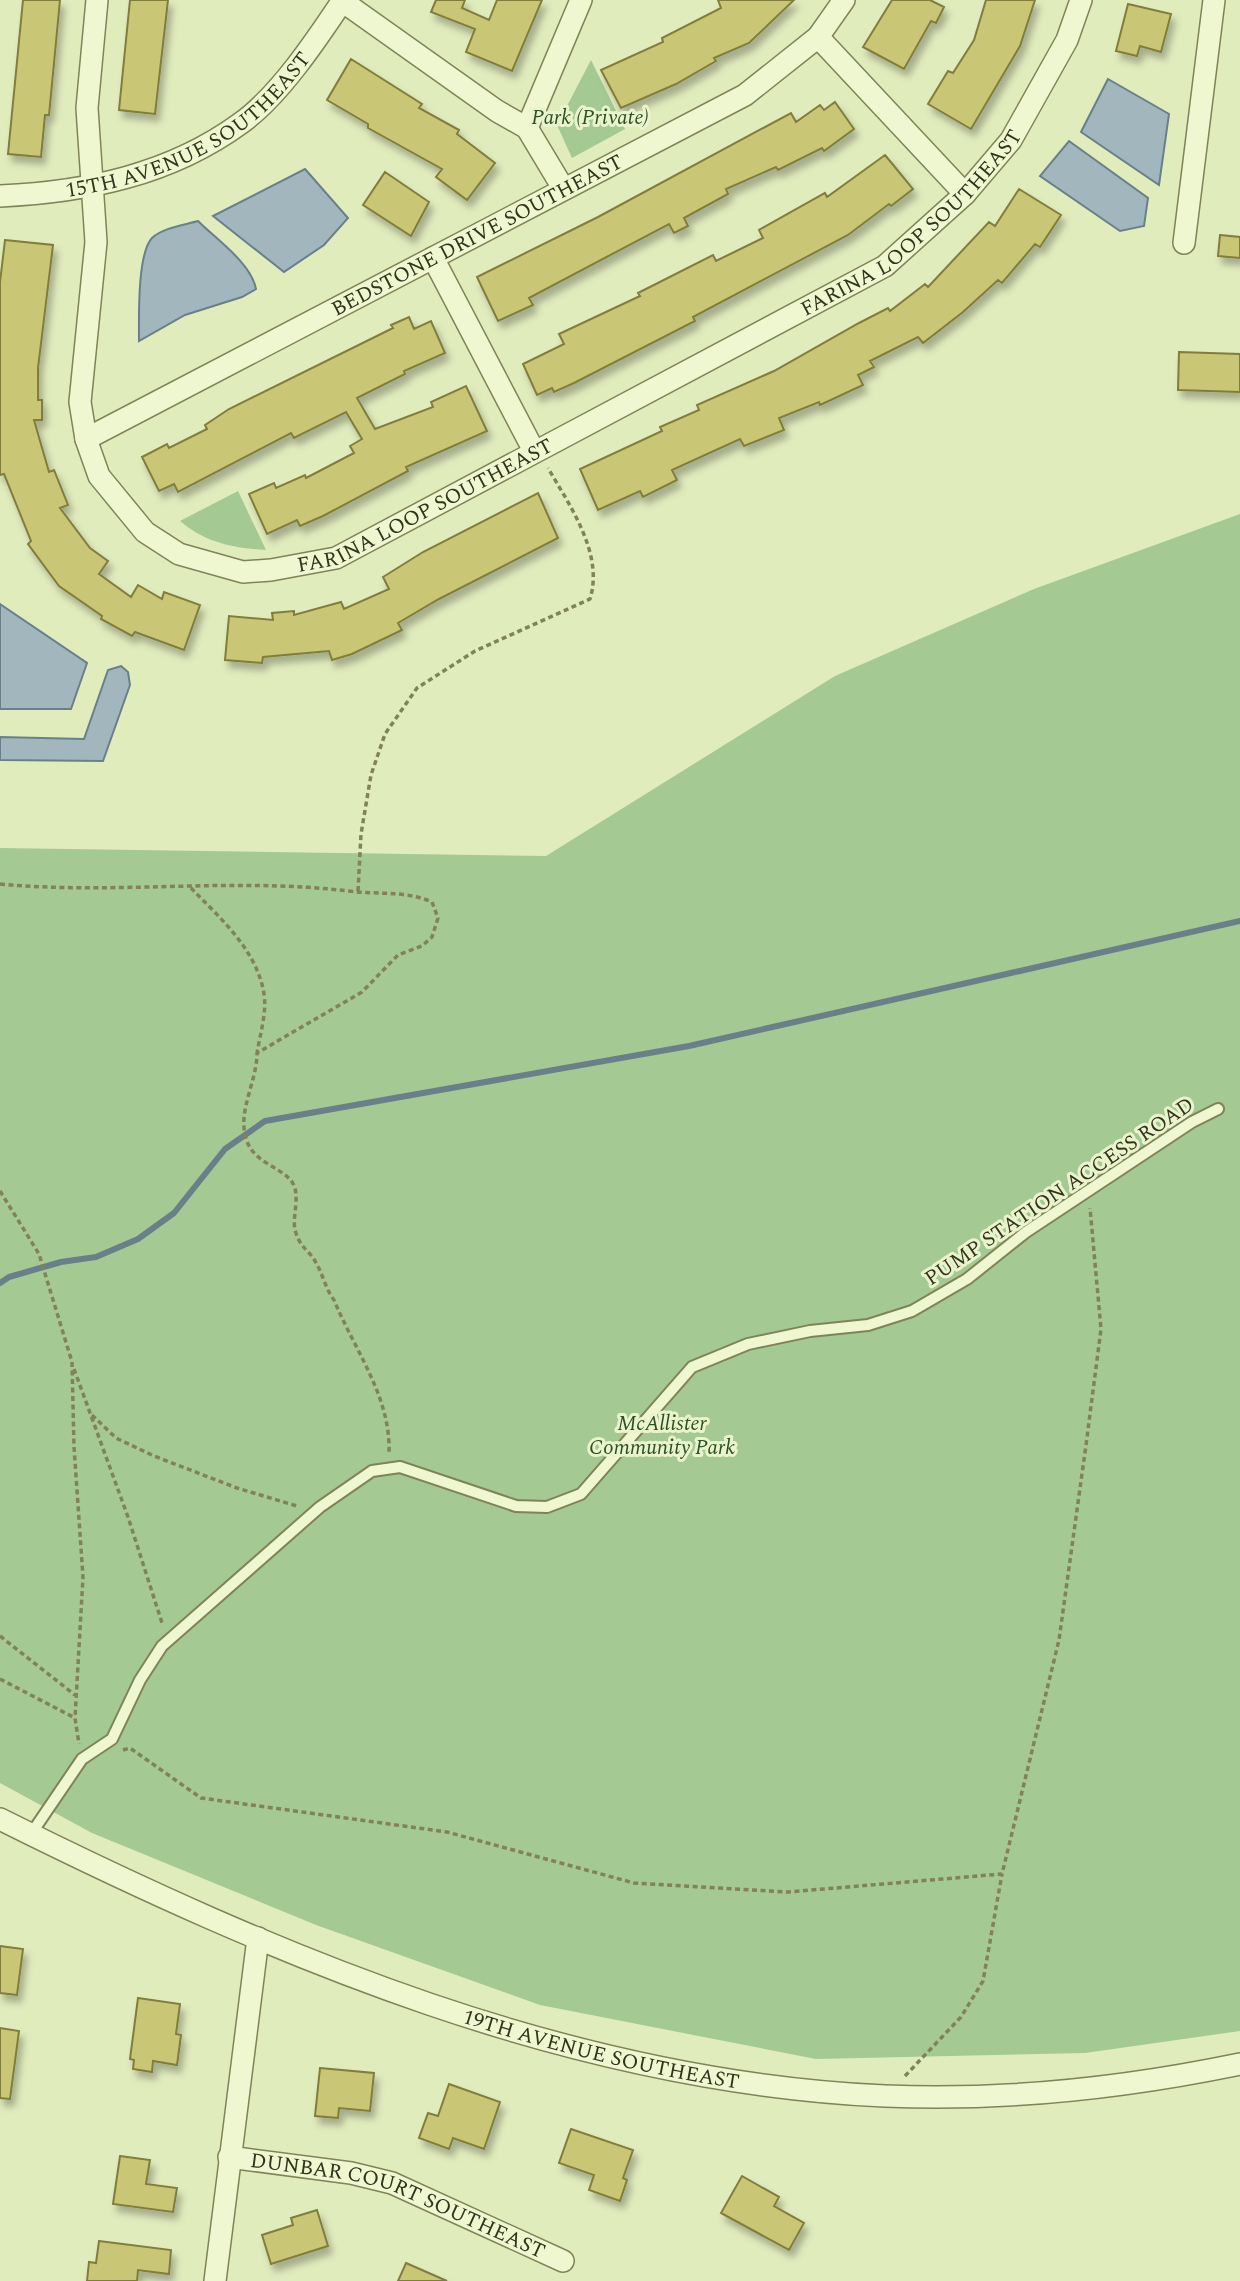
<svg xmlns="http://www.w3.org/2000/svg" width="1240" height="2281" font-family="Spectral,serif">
<defs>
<filter id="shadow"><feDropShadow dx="4" dy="7" stdDeviation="3.5" flood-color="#0004"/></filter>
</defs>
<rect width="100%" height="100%" fill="#e1ecbd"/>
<path fill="#a5c992" d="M591 60 625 129 572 158 557 125Z
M238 491 266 550C233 548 206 543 180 521Z
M1240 514V2031L1085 2053 816 2059 540 2005 316 1925 92 1833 0 1783V848L546 856 835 676 1034 589Z"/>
<path fill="#a1b6bd" stroke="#69808a" stroke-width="2" d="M1108 79 1169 114 1159 185 1081 132Z
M1069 141 1148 198 1144 226 1120 231 1040 176Z
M305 169 348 218 324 245 284 272 213 216Z
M198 221C217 240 251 263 256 289L242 297 185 315 139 341C139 319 137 254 152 238 162 228 184 225 198 221Z
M0 604 87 663 71 709H0Z
M121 666 128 672 130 685 103 761 0 760V737L84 739 108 670Z"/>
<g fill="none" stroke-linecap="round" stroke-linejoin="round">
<path stroke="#69808a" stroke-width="6" d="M0 1283 9 1277 61 1262 96 1257 138 1239 174 1213 225 1149 265 1121 689 1046 1240 921"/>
</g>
<path fill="#c9c674" stroke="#817d3e" stroke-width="2" filter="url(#shadow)" d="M23 0H60L49 115H45L41 157 8 154Z
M130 0H168L155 114 119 110Z
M436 0H465L462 8 489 20 497 0H542L512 71 466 52 475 29 431 12Z
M718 0H794L749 43 714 58 716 61 676 84 621 108 601 70 663 42 662 38 721 8Z
M892 0H930L944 7 936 23 931 21 904 69 863 47Z
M986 0H1035L1020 46 971 129 928 104 948 71 953 73 974 40Z
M1128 4 1171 14 1161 52 1140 46 1137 56 1116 51Z
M351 59 422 104 419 108 459 130 457 134 495 163 467 200 436 177 442 169 368 128V124L327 100Z
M835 102 854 129 824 151 822 148 778 170 776 167 726 189 728 194 684 218 688 226 674 233 669 224 529 298 533 305 498 321 477 277 598 217 791 113 796 122 820 105 824 110Z
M885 155 913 189 891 206 889 204 848 235 693 317 695 321 574 383 554 392 552 388 537 395 523 364 564 344 559 334 640 296 638 293 713 255 716 261 763 238 759 230 825 193 827 197Z
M385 172 429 202 411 236 363 205Z
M1019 189 1061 215 1040 247 1035 244 1002 283 998 280 963 312 923 343 918 337 870 361 874 367 858 375 863 385 820 405 819 402 779 418 784 430 744 446 740 439 672 470 677 480 643 497 640 491 598 510 580 469 662 431 660 427 699 410 697 405 774 371 859 323 888 308 890 311 925 284 928 287 989 222 995 226Z
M1220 235 1240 237V258L1218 256Z
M5 240 53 245 38 368V400H42V420H34L49 472 54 470 68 505 60 508 90 548 108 561 99 574 131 597 138 585 162 599 164 592 200 605 184 650 135 632 132 636 101 619 102 616 59 586 28 544 31 541 4 474 0 475V282Z
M409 317 414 329 431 321 445 353 404 371 405 374 357 398 375 429 433 407 431 402 466 386 487 431 406 467 408 471 323 516 300 526 297 520 267 534 249 494 274 483 276 488 305 475 306 478 354 453 350 446 362 439 346 412 294 438 291 433 178 492 174 484 159 491 142 457 167 444 169 448 207 429 205 425 229 409 393 328 391 325Z
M1179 352 1240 354V392L1178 390Z
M538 493 558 538 439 599 398 623 402 630 352 654 332 660 329 651 263 657 262 663 225 660 229 616 273 620 272 613 294 611V615L341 602 344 609 389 589 383 577 423 552Z
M0 1946 23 1949 17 1995 0 1993Z
M138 1998 180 2004 176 2034 181 2035 177 2065 153 2061 152 2072 133 2069 134 2060 130 2059Z
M0 2028 19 2031 10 2099 0 2098Z
M320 2068 374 2073 370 2111 339 2108 338 2118 315 2116Z
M449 2084 500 2102 484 2149 453 2138 449 2149 419 2138 428 2113 438 2116Z
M571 2129 633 2150 623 2178 627 2180 620 2201 589 2190 594 2175 559 2163Z
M120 2156 150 2160 146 2184 177 2188 173 2212 113 2204Z
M742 2176 779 2197 774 2206 804 2223 789 2250 721 2213Z
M317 2210 328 2246 271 2264 262 2235 293 2225 291 2218Z
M99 2241 171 2250 169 2274 138 2270 137 2281H87L89 2262 96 2263Z
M406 2263 447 2281H398Z"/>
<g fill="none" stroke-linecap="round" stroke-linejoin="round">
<defs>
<path id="lane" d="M31 1834 82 1759 112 1739 140 1680 162 1646 320 1507 372 1471 400 1467 516 1506 547 1507 581 1494 692 1367 748 1344 810 1331 868 1325 912 1311 967 1279 1026 1232 1192 1122 1218 1109"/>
<g id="street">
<path id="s1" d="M97 0 87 108 96 242 80 402 86 439 99 476 145 532 179 554 243 572 271 570 336 558 885 266 965 194 1011 140 1067 40 1081 0"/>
<path d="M342 1 497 111 527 128 563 188"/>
<path d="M818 37 965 194"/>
<path d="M527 128 581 0"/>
<path id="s2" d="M0 196C86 192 170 175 241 123 279 96 317 39 343 0"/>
<path d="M1184 243 1214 0"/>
<path d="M433 258 534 451"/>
<path id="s3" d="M86 439 745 95 818 37 844 0"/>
<path id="s4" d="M0 1819C277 1957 572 2082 885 2096 1004 2101 1124 2088 1240 2064"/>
<path id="s5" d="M229 2157 351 2173 392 2183 563 2261"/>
<path d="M215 2281 258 1938"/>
</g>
</defs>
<use href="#lane" stroke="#808357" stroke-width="14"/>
<use href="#street" stroke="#808357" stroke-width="24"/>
<path stroke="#808357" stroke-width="3.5" stroke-dasharray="5 3.5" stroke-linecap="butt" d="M0 884C116 895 233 877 348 891 378 895 404 890 432 902L438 918 432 937 422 946 398 955 362 992 257 1053C257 1078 242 1104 244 1127 246 1163 279 1164 292 1182 301 1195 292 1215 295 1230 300 1248 308 1249 315 1261 323 1274 325 1288 334 1300 355 1351 391 1397 389 1453
M191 888C220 918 257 950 264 994 267 1011 260 1035 257 1053
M358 891 361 834 371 775 385 734 417 688 475 651 590 599C604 554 570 506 548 468
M0 1191 39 1254 72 1362
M72 1362 74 1447 83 1577 75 1718 79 1744
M74 1369 128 1517 163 1626
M92 1415 116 1438 154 1456 237 1488 297 1506
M0 1636 75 1695
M0 1679 75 1718
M123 1750 130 1748 201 1798 447 1832 634 1883 788 1892 1002 1874 1059 1640 1086 1445 1101 1329 1090 1208
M905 2076 961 2017 983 1981 1002 1874"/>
<use href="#lane" stroke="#eef7d0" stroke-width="10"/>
<use href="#street" stroke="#eef7d0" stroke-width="21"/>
</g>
<g text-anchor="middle" stroke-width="6" stroke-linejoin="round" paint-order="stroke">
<g font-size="21" font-style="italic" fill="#2c4f23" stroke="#eaf4cc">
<text x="590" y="124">Park (Private)</text>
<text x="662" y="1430">McAllister<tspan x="662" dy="24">Community Park</tspan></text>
</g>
<g font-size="21" fill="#32331b" stroke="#eaf4cc">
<text dy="7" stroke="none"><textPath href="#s2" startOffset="208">15TH AVENUE SOUTHEAST</textPath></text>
<text dy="7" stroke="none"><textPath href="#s1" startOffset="1423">FARINA LOOP SOUTHEAST</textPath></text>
<text dy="7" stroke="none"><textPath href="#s3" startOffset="441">BEDSTONE DRIVE SOUTHEAST</textPath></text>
<text dy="7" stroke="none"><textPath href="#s1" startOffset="856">FARINA LOOP SOUTHEAST</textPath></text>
<text transform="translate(1059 1191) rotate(-34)" y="7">PUMP STATION ACCESS ROAD</text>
<text dy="7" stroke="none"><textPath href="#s4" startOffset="646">19TH AVENUE SOUTHEAST</textPath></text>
<text dy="7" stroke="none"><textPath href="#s5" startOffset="177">DUNBAR COURT SOUTHEAST</textPath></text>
</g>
</g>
</svg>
